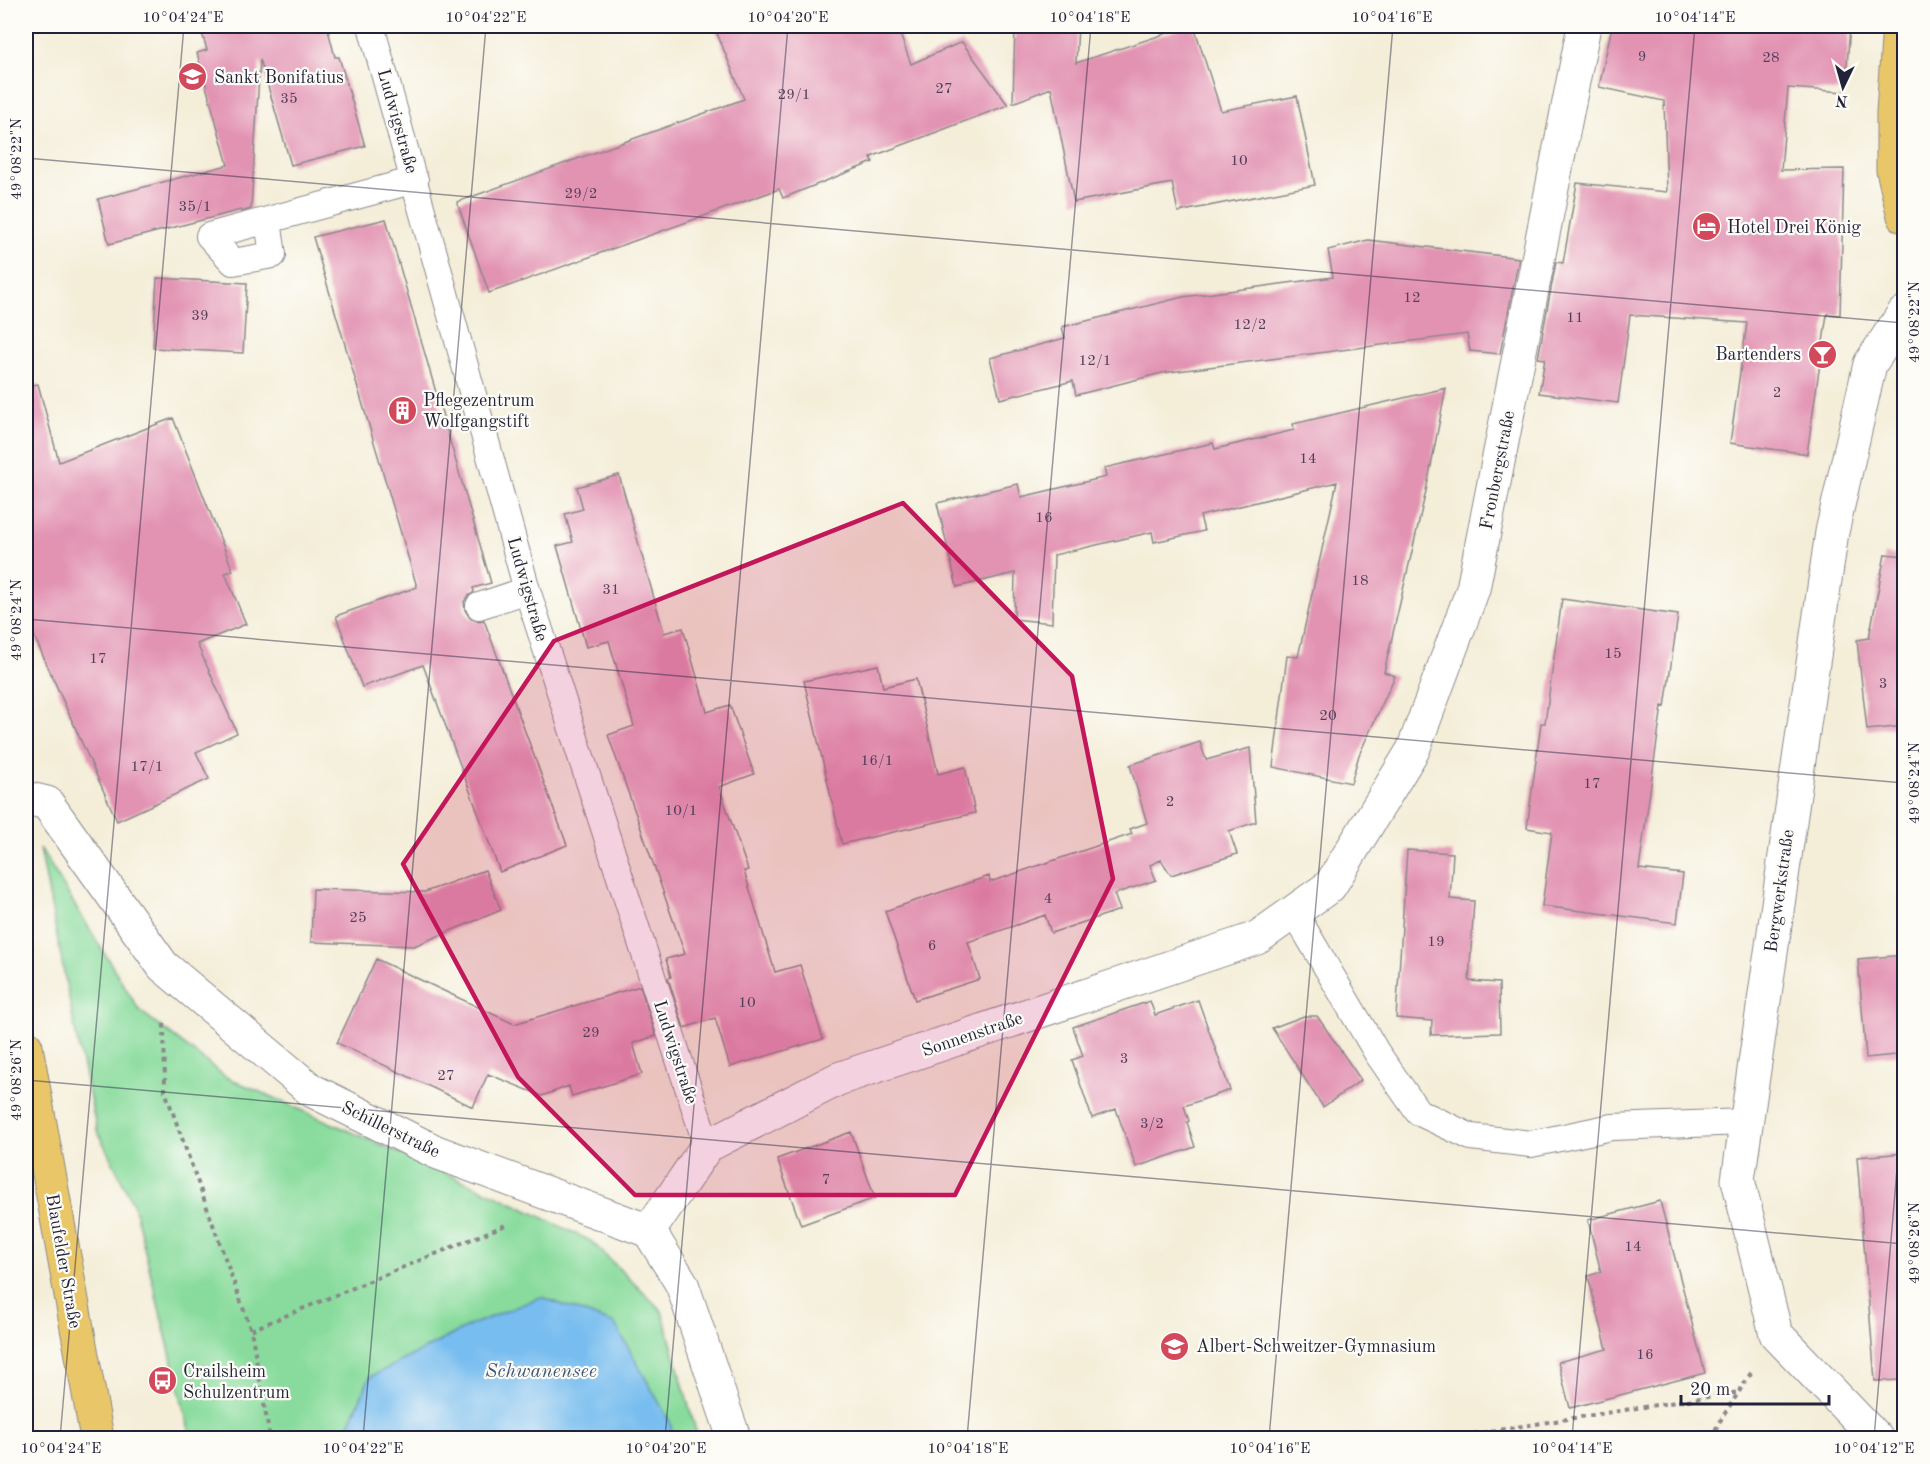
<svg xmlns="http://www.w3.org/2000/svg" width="1930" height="1464" font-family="'Old Standard TT',serif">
<rect width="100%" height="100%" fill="#fdfcf7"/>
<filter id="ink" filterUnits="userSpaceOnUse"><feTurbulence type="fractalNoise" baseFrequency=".0167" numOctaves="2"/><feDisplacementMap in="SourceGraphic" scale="12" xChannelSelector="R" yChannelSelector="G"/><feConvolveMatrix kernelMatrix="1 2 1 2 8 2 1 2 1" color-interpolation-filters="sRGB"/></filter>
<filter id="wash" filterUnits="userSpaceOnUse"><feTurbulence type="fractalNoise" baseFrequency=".008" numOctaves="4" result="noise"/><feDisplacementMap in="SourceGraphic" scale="24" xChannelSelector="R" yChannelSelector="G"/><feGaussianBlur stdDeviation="1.35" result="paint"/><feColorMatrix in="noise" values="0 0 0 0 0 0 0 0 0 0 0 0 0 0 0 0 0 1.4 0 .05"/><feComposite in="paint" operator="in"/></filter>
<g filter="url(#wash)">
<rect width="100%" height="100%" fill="#f4eed9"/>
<path fill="#88db9c" stroke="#557e6c" stroke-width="1.5" d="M40 848 139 1010 226 1077 500 1197 591 1241 662 1311 698 1438H191L134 1206 97 1130 77 1040Z"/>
<path fill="#78bdef" stroke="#4d7095" stroke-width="1.5" d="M541 1297 615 1324 670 1422 673 1438H343L370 1377 471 1325Z"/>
<g id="blocks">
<path fill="#e293b2" d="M200 26H327L335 57H339L365 146 291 165 260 59 251 209 241 212V210L109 244 98 199 228 165 197 53 207 50Z
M714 26H897L911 64 962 42 1008 105 871 157 873 162 783 198 779 189 489 293 457 202 744 99Z
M1015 26H1078L1076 63 1189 26H1194L1221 111 1297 96 1315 185 1178 212 1172 183 1074 202 1051 88 1013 103Z
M1612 26H1850L1845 92 1788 88 1781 170 1844 169 1840 315 1827 314 1807 454 1730 443 1747 323 1630 315 1618 403 1539 393 1545 359 1538 358 1556 262 1563 263 1577 183 1667 192 1664 101 1599 87Z
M386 219 491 583 473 588 474 592 467 597 464 602 465 610 470 618 477 621 484 620 567 845 500 872 423 665 362 687 336 616 417 587 313 237Z
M1368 240 1519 258 1500 354 1470 351 1467 334 1162 373 1076 395 1073 381 1000 399 990 358 1065 338 1062 327 1183 297 1333 277 1328 250Z
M157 278 247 283 243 353 153 348Z
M38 384 59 462 173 418 233 571 225 573 246 624 197 644 237 733 196 752 209 779 117 821 26 618V386Z
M1446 388 1426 491 1384 672 1395 676 1359 755 1351 783 1273 767 1287 656 1298 657 1337 482 1200 516 1204 531 1154 542 1152 532 1054 555 1052 623 1014 619 1015 573 957 587 937 503 1018 484 1021 497 1106 477 1104 468 1213 443 1215 449 1294 430 1293 424Z
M619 475 664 633 683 628 707 712 730 705 754 774 719 787 748 870 744 871 775 972 800 965 823 1039 730 1067 715 1018 684 1028 668 978 671 977 666 959 685 954 608 735 634 726 609 641 586 647 557 546 573 542 565 514 583 509 577 487Z
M1885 554 1905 556V726L1867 730 1857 640 1869 638Z
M1562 599 1678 615 1665 707 1662 706 1639 869 1683 874 1677 923 1542 906 1552 832 1527 828 1541 723H1545Z
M878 665 883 687 916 679 938 774 965 767 975 813 842 844 804 681Z
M1200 742 1206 760 1250 748 1256 822 1229 831 1237 854 1171 875 1161 860 1150 865 1156 880 1114 894 1120 910 1051 933 1045 915 968 942 980 979 915 1000 885 911 989 876 990 882 1132 834 1130 829 1147 823 1130 765Z
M1407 850 1453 853 1450 899 1474 901 1469 981 1499 983 1500 1033 1431 1035 1432 1021 1396 1018Z
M485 870 501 910 414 946 311 942 313 889 425 892Z
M1905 955V1054L1866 1058 1858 959Z
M376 959 514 1024 640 986 656 1036 633 1043 642 1074 572 1096 569 1086 542 1096 488 1074 473 1107 337 1043Z
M1198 1000 1230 1090 1184 1106 1189 1121 1187 1122 1195 1147 1136 1167 1116 1109 1092 1118 1072 1060 1083 1056 1073 1027 1150 1001 1155 1015Z
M1304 1016H1317L1361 1080 1323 1107 1272 1028Z
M851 1132 875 1198 801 1225 777 1159Z
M1905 1153V1380L1875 1381 1857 1157Z
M1660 1201 1705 1373 1570 1408 1558 1362 1607 1349 1588 1276 1601 1272 1588 1220Z"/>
</g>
</g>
<g filter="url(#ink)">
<use href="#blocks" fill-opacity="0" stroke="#8b888a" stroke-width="1.5"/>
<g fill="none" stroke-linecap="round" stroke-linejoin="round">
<defs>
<path id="lane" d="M371 26 527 590 707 1146
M268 221 273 255 233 262 209 236 415 180
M479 606 527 590
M1294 912 1377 1053 1418 1112 1471 1137 1531 1144 1612 1127 1745 1122"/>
<path id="street" d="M26 798 47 803 163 966 311 1090 436 1152 649 1231 682 1284 734 1438
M649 1231 707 1146 838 1079 1257 938 1330 886 1413 750 1473 589 1584 26
M1876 1438 1776 1334 1738 1180 1832 532 1870 364 1904 313"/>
<path id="primary" d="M1899 26 1893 112V170L1904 216
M26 1047 97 1438"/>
</defs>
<use href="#lane" stroke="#8b888a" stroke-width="28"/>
<use href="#street" stroke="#8b888a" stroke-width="35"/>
<use href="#primary" stroke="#8b888a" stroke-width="35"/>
<path stroke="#8b888a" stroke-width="4" stroke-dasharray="4.5 4.5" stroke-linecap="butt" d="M164 1024 165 1091 251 1330 270 1438
M251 1330 508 1224
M1447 1438 1739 1392
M1711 1438 1720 1421 1753 1370"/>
<use href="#lane" stroke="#fff" stroke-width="26"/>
<use href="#street" stroke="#fff" stroke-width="33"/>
<use href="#primary" stroke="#e9c769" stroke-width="33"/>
</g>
</g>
<path fill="#c2185b" fill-opacity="0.2" stroke="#c2185b" stroke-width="4.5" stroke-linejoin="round" d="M903 503 1072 676 1113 879 955 1195H635L518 1077 403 864 554 641Z"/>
<path fill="none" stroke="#22223b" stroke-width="1.5" stroke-opacity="0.45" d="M26 158 1904 323M26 619 1904 783M26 1080 1904 1244M60 1438 184 26M363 1438 486 26M665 1438 788 26M967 1438 1091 26M1269 1438 1393 26M1572 1438 1695 26M1874 1438 1904 1088"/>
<defs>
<symbol id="school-disc" viewBox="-11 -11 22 22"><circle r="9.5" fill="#d1495b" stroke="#fdfcf7"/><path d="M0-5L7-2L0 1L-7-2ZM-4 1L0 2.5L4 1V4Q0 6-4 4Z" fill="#fff"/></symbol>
<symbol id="hotel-disc" viewBox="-11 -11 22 22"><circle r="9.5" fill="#d1495b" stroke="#fdfcf7"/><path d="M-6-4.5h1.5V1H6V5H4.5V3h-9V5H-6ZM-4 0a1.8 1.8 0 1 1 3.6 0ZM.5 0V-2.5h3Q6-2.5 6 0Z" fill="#fff"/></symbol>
<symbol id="bar-disc" viewBox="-11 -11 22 22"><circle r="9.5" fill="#d1495b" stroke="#fdfcf7"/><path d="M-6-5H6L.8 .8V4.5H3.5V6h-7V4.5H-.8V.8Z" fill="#fff"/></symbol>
<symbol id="building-disc" viewBox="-11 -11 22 22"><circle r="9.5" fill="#d1495b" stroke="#fdfcf7"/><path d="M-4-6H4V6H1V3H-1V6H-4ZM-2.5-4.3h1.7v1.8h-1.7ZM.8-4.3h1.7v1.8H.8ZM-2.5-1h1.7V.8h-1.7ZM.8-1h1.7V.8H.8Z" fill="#fff"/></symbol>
<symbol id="bus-disc" viewBox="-11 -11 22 22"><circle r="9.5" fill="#d1495b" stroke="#fdfcf7"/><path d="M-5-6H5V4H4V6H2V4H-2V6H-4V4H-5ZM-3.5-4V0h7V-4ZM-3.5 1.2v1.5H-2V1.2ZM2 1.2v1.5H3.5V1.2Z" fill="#fff"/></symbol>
</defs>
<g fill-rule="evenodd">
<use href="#school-disc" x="176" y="60" width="33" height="33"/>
<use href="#hotel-disc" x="1690" y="210" width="33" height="33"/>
<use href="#bar-disc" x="1806" y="338" width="33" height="33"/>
<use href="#building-disc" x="386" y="394" width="33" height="33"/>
<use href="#school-disc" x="1158" y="1330" width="33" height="33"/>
<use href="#bus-disc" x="146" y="1364" width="33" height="33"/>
</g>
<g text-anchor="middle" stroke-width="4.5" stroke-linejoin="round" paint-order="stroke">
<g font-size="15" fill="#523e59">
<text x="1642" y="61">9</text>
<text x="1771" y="62">28</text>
<text x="944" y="93">27</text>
<text x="794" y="99">29/1</text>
<text x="289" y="103">35</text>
<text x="1239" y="165">10</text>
<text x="581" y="198">29/2</text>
<text x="195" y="211">35/1</text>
<text x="1412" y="302">12</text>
<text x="200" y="320">39</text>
<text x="1575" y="322">11</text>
<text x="1250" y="329">12/2</text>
<text x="1095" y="365">12/1</text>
<text x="1777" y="397">2</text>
<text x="1308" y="463">14</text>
<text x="1044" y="522">16</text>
<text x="1360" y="585">18</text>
<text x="611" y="594">31</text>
<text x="1613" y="658">15</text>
<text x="98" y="663">17</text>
<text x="1883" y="688">3</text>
<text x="1328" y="720">20</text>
<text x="877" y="765">16/1</text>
<text x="147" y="771">17/1</text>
<text x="1592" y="788">17</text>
<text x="1170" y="806">2</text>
<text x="681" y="815">10/1</text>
<text x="1048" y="903">4</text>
<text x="358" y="922">25</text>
<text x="1436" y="946">19</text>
<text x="932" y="950">6</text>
<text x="747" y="1007">10</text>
<text x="591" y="1037">29</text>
<text x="1124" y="1063">3</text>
<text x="446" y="1080">27</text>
<text x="1152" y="1128">3/2</text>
<text x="826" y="1184">7</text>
<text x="1633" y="1251">14</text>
<text x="1645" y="1359">16</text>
</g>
<g font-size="18" fill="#22223b" stroke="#fdfcf7" text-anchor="start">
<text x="214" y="83">Sankt Bonifatius</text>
<text x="1727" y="233">Hotel Drei König</text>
<text x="1801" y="360" text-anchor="end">Bartenders</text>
<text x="423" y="406">Pflegezentrum<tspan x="423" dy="21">Wolfgangstift</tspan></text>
<text x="1196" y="1352">Albert-Schweitzer-Gymnasium</text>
<text x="183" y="1377">Crailsheim<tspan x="183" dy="21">Schulzentrum</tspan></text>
</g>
<g font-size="18" fill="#22223b" stroke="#fdfcf7">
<text transform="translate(398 121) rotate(74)" y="6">Ludwigstraße</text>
<text transform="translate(1497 470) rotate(-79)" y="6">Fronbergstraße</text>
<text transform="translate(528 589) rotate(74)" y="6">Ludwigstraße</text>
<text transform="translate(1779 891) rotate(-82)" y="6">Bergwerkstraße</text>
<text transform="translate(972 1034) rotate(-19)" y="6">Sonnenstraße</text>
<text transform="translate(676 1052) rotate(72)" y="6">Ludwigstraße</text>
<text transform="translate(391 1129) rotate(26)" y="6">Schillerstraße</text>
<text transform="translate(64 1261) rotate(80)" y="6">Blaufelder Straße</text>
</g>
<g font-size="20" font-style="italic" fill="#40587a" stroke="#fdfcf7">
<text x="541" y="1377">Schwanensee</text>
</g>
</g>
<rect width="1930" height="1464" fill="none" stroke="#fdfcf7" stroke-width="66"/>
<g transform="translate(1843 87) rotate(185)" stroke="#fdfcf7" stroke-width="4.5" paint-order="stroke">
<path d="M0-4.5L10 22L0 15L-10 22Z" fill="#22223b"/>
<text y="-9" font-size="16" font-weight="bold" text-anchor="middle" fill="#22223b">N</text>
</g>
<path d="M1681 1395v9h148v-9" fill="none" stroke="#22223b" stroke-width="3"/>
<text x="1690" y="1395" font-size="18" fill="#22223b" stroke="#fdfcf7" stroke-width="4.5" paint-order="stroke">20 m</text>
<rect x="33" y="33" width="1864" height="1398" fill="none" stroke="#22223b" stroke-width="2"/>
<g font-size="15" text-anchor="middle" fill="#22223b">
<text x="183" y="22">10°04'24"E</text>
<text x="486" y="22">10°04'22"E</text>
<text x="788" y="22">10°04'20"E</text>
<text x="1090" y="22">10°04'18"E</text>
<text x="1392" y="22">10°04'16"E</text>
<text x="1695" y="22">10°04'14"E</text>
<text transform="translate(16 159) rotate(-90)" y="5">49°08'22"N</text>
<text transform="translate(1914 322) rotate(-90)" y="5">49°08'22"N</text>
<text transform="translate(16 620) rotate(-90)" y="5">49°08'24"N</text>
<text transform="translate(1914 783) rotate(-90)" y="5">49°08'24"N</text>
<text transform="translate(16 1080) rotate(-90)" y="5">49°08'26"N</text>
<text transform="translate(1914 1243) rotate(-90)" y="5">49°08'26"N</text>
<text x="61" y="1453">10°04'24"E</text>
<text x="363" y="1453">10°04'22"E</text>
<text x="666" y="1453">10°04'20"E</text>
<text x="968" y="1453">10°04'18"E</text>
<text x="1270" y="1453">10°04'16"E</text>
<text x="1572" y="1453">10°04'14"E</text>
<text x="1874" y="1453">10°04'12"E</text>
</g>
</svg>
